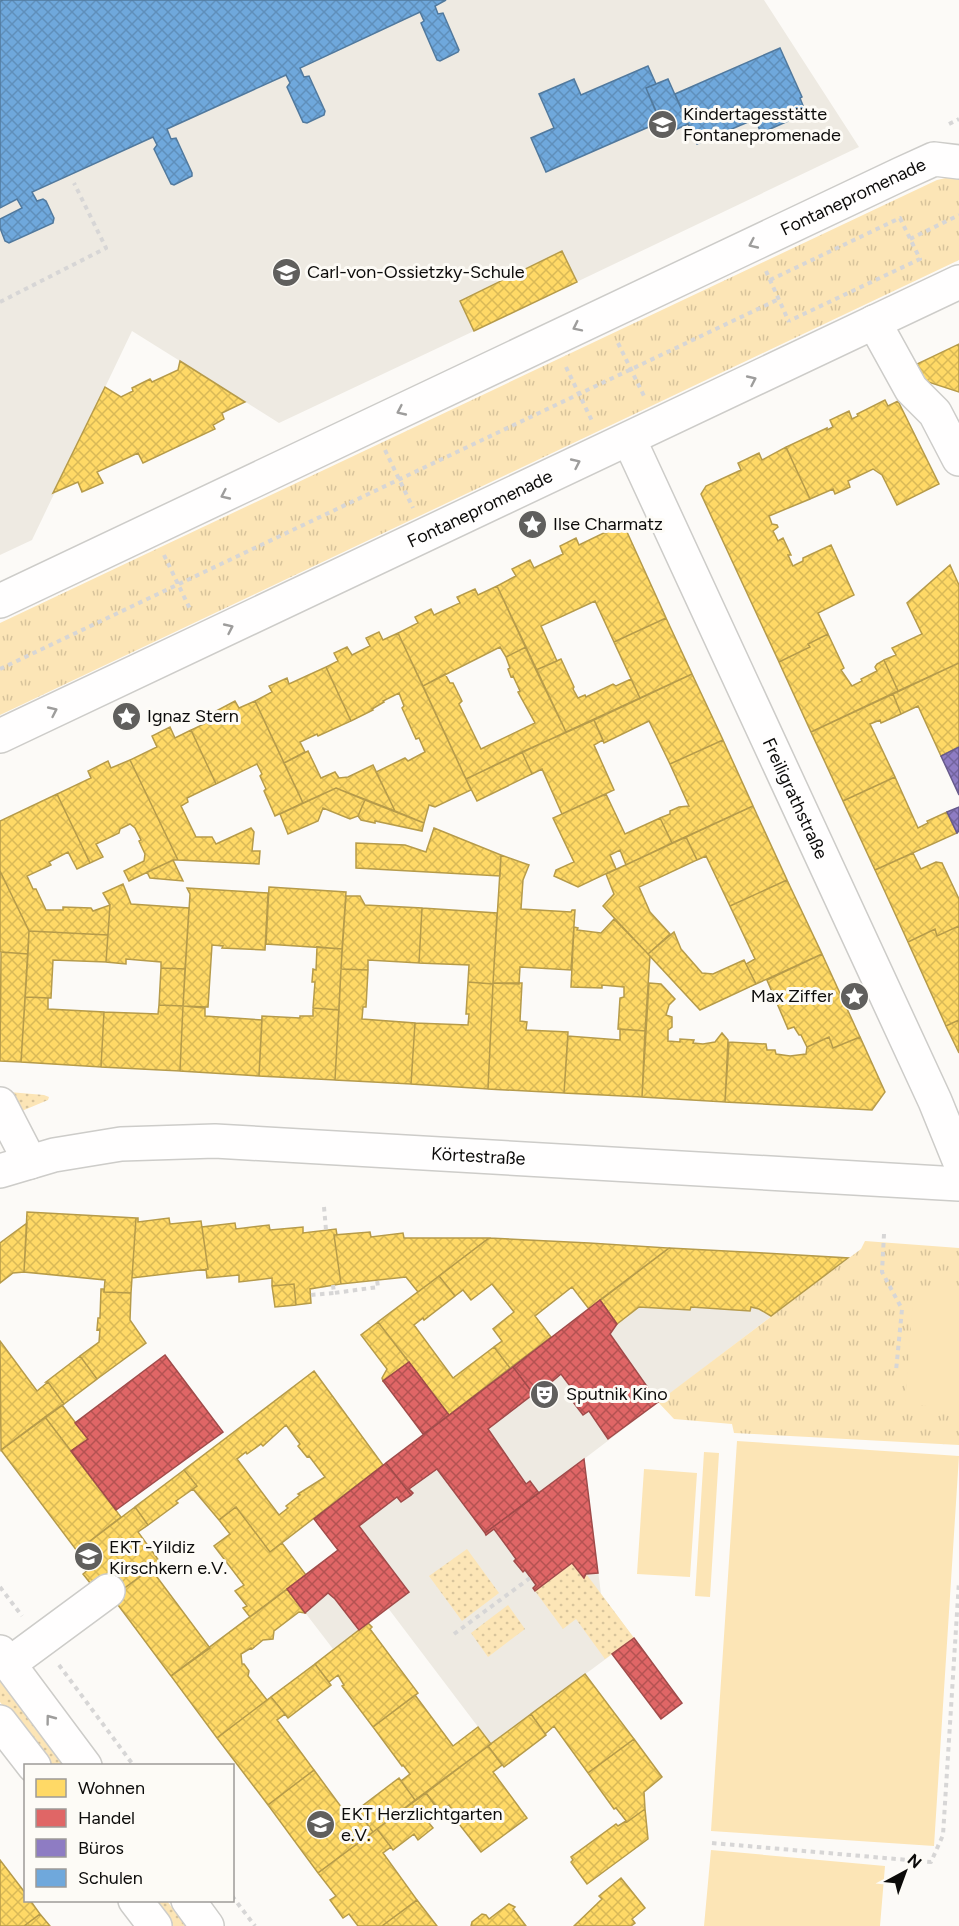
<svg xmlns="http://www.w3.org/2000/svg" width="959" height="1926" font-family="Figtree,sans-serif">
<defs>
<pattern id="grass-dots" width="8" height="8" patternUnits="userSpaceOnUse" patternTransform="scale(1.5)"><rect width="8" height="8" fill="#fce5b6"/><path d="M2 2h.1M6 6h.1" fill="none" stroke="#d7c39b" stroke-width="1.8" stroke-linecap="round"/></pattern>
<pattern id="park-tufts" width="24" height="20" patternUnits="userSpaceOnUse" patternTransform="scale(1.5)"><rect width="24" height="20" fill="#fce5b6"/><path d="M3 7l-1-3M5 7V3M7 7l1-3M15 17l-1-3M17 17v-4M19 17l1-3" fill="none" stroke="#d7c39b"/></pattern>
<pattern id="homes-cross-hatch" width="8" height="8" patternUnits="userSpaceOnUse" patternTransform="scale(1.5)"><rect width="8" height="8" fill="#ffd966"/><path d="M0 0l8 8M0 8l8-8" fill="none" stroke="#d9b957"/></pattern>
<pattern id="shops-cross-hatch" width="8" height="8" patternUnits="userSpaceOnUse" patternTransform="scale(1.5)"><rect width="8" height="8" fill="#e06666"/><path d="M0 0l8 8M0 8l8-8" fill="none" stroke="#b45252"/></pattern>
<pattern id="offices-cross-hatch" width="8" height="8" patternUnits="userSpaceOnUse" patternTransform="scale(1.5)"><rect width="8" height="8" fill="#8e7cc3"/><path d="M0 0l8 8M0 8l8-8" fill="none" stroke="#72649d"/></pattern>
<pattern id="schools-cross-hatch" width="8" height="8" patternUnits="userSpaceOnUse" patternTransform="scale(1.5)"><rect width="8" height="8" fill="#6fa8dc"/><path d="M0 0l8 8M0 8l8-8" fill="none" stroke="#5f8fbb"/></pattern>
</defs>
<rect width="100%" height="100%" fill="#fcfaf7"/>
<path fill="#eeeae2" d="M0 0H764L859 147 474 331 279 423 132 331 32 540 0 555Z
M669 1248 848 1258 584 1459 601 1594 634 1638 491 1744 388 1608 333 1649 287 1589 338 1550 314 1519Z"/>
<path fill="url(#grass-dots)" d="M9 1092 44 1095 49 1097 48 1100 17 1113Z
M467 1549 499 1593 462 1621 429 1576Z
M572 1563 584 1578 587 1575 634 1638 605 1659 576 1619 563 1629 535 1591Z
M508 1605 525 1629 488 1657 471 1633Z
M0 1678 66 1765H48L0 1702Z
M150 1901H167L186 1926H169Z"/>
<path fill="url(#park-tufts)" d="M950 177 959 179V260L0 715V623L937 180Z
M865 1241 959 1248V1445L734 1433 732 1424 674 1419 658 1402 861 1249Z"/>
<path fill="#fce5b6" d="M914 1288 959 1293V1409L905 1404Z
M737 1441 959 1456 934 1846 711 1831Z
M704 1452 719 1453 710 1597 695 1596Z
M644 1469 697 1473 690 1577 637 1574Z
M711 1850 885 1866 880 1926H704Z"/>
<path fill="url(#homes-cross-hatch)" stroke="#b69b4a" stroke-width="1.5" fill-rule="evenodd" d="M562 251 577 282 474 331 460 301Z
M959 344V392L925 381 917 364Z
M180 361 245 402 222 413 224 419 213 425 215 429 143 463 138 453 97 472 103 483 82 492 78 482 53 493 105 387 121 397 133 391 132 388 150 379 152 382 178 370Z
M885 400 888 406 898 401 939 484 897 505 882 475 873 469 848 481 850 487 835 494 833 489 810 499 786 447 827 428V430L833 427 830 420 849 411 852 419 858 416 857 414Z
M786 447 810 499 769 516 772 524 777 525 778 527 773 531 778 541 783 538 791 555H788L793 566 803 561V558L831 545 854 595 818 613 828 634 808 644 810 647 779 662 701 494 706 486 741 470 738 463 759 453 762 460Z
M616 527 627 532 666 618 614 642 595 601 541 626 557 661 536 670 497 586 516 576 512 569 530 560 534 568 563 554 560 546 576 538 579 545Z
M950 565 959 585V663L898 691 884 660 896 655 892 648 922 634 907 603Z
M497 586 526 647 506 657 500 647 423 686 398 633 418 623 415 617 431 609 434 615 460 603 457 597 475 589 478 595Z
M666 618 692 674 640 698 614 642Z
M379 632 383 640 398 633 471 790 435 807 429 805 424 823 395 811 376 772 405 758 408 761 425 752 419 738 416 739 402 708 404 706 399 693 383 701 384 702 372 709 373 710 351 721 326 667 338 661 334 653 347 647 352 655 370 646 366 638Z
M828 634 844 668 841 670 852 686 862 681 861 679 877 671 875 667 877 664 884 660 898 691 811 732 779 662 810 647 808 644Z
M526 647 566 732 466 779 423 686 445 674 450 683H453L462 701 459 704 481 749 535 723 518 692 520 691 513 676 511 677 508 669 510 668 506 657Z
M561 659 574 687 573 689 578 698 585 695 586 697 613 684 616 686 631 679 640 698 566 732 536 670Z
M959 663V747L941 756 918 706 901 714 893 694Z
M326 667 351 721 318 736 317 734 300 742 305 752 284 763 255 701 272 692 269 686 287 678 289 684Z
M692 674 723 740 670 764 649 721 604 743 594 720Z
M893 694 901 714 881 723 880 720 870 724 895 777 843 801 811 732Z
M235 701 239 708 255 701 303 803 275 816 264 791 266 789 260 776 262 774 257 764 216 784 191 730 219 717 216 711Z
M594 720 603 740 594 745 614 790 562 814 542 769 532 774 522 752Z
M170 727 175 738 191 730 216 784 187 798 188 802 181 806 196 837H212L216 844 251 828 254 832 252 851H260L259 864 178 860 130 760 157 747 152 736Z
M723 740 753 806 672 843 660 818 670 814V811L679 807 689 806 670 764Z
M308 751 321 778 335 772 339 778 348 777 373 765 395 811 336 788 303 803 284 763Z
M522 752 532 774 477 801 466 779Z
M130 760 178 860H173L129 881 124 871 144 861 145 854 139 841 141 840 135 828 130 824 120 829 119 833 96 844 103 857 90 863 57 794 91 778 88 771 108 761 111 768Z
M895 777 918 828 928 823 927 821 947 812 957 833 875 870 843 801Z
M336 788 365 800 358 816 350 819 323 808 318 821 288 834 280 814Z
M57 794 90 863 77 869 68 852 49 862 51 865 27 876 33 889H36L46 910H63V907L91 908 93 911 110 905 108 935 29 931 0 871V821Z
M606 794 625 834 660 818 672 843 626 865 620 850 610 855 616 869 578 887 554 876 556 870 574 862 553 818Z
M365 800 424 823 422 831 375 821V823L361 820 358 816Z
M753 806 787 880 730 906 706 856 697 860 686 837Z
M434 828 501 855 500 876 356 868V843L405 845 426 852Z
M686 837 697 860 639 887 650 912 670 934 648 954 603 906 614 894 606 874Z
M913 853 921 869 936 862 942 863 959 899V926L937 936 935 929 908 942 875 870Z
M501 855 529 865 523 880 521 909 571 912 572 910H575L571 970 520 967 519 984 493 983Z
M173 860 183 881 150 878 147 872Z
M0 871 29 931 28 954 0 952Z
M787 880 822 954 756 984 746 964 755 959 730 906Z
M123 884 131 904 189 908 185 969 161 968V962L126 959V964L106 962 110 905 103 893Z
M269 887 346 892 342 949 266 944Z
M187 888 268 893 265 950 222 948 223 946 212 945 208 1007 183 1006 190 894Z
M346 896H360L365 905 422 908 419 963 368 960V970L341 969Z
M422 908 497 913 493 984 468 982 469 965 419 963Z
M614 919 650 956 645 1031 618 1029 620 998 624 997V987L602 985V988L571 987 574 927 578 928 577 930 601 933Z
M959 926V1020L946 1026 908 942 935 929 937 936Z
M29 931 108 935 106 962 53 960 51 998 25 997Z
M674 932 681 949 702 973 713 974 744 960 756 984 700 1010 648 954Z
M317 947 342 949 339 1010 313 1008 315 982H312L313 969 316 970Z
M1 952 28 954 21 1062 0 1061Z
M822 954 860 1037 833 1048 829 1037 807 1047 801 1035H799L794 1027 788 1029 767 980Z
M161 968 185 969 183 1006 159 1005Z
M341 969 368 970 366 1007H363L362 1019 415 1023 411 1084 335 1080Z
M468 982 493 984 488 1089 411 1084 415 1023 468 1025 469 1014H466Z
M493 983H522L520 1021 527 1022 526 1030 568 1032 564 1093 488 1089Z
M649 983 661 984 675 999 669 1005 666 1015 672 1017V1027L668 1030V1041L680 1042V1039L694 1040 693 1043 703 1044 715 1042 722 1033 728 1040 725 1102 642 1097Z
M25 997 48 998V1009L104 1012 101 1067 21 1062Z
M159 1005 183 1006 180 1071 101 1067 104 1012 158 1014Z
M183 1006 205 1008V1016L262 1020 259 1076 180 1071Z
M313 1008 339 1010 335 1080 259 1076 262 1016 300 1018V1016H313Z
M959 1020V1053L946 1026Z
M620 1029 645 1031 642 1097 564 1093 568 1036 620 1040Z
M829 1037 833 1048 860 1037 885 1092 872 1110 725 1102 729 1042 766 1044 767 1050H775L776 1054 790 1056 806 1054 807 1047Z
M27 1212 136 1218 131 1293 104 1292 105 1280 24 1272Z
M136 1218H138V1222L169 1218 170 1224 201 1221 208 1269 132 1278Z
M27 1223 24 1272 13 1273 0 1283V1243Z
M235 1223 236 1229 269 1225 270 1230 303 1227V1233L336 1229 337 1235H334L341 1284 310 1289 311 1303 296 1305 294 1284 272 1286V1278L239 1282V1275L207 1278 206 1269H208L202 1227Z
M370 1232 371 1237 403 1233 404 1238H489L418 1292 406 1277 341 1284 334 1235Z
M489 1238 589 1243 669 1248 589 1309 572 1287 535 1316 551 1337 510 1368 494 1347 502 1341 493 1329 514 1312 492 1284 471 1300 463 1290 455 1296 439 1276Z
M669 1248 764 1253 848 1258 771 1316 759 1309 751 1307 750 1311 691 1307 690 1310 639 1307 617 1324 600 1300Z
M439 1276 455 1296 424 1320 423 1318 414 1325 453 1378 494 1347 510 1368 449 1415 378 1322Z
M294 1284 296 1305 275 1307 272 1286Z
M101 1289H104V1292L131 1293 130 1320 146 1343 97 1379 80 1356 99 1342 100 1329 97 1330 98 1318H100Z
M378 1322 409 1362 383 1381 382 1378 387 1369 361 1335Z
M0 1341 37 1391 48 1382 64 1404 1 1450Z
M80 1356 97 1379 64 1404 48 1382H46Z
M314 1371 383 1465 270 1552 236 1507 219 1520 193 1489 197 1486 184 1470ZM286 1425 300 1444 298 1446 307 1457 309 1456 325 1477 298 1494 300 1495 286 1506 288 1508 279 1515 237 1459 246 1452 247 1454 261 1444 263 1446Z
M62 1405 88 1439 71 1451 45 1417Z
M45 1417 121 1517 77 1551 1 1450Z
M184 1470 197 1486 176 1501 178 1503 148 1525 135 1507Z
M135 1507 148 1525 138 1532 160 1562 112 1597 94 1588 83 1574 90 1568 77 1551Z
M236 1507 270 1552 282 1543 306 1575 250 1617 243 1608 247 1606 235 1591 244 1585 214 1546 230 1534 219 1520Z
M151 1569 210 1648 171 1676 112 1597Z
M287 1589 305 1613 299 1612 274 1631 273 1639 263 1640 252 1649 251 1648 241 1654 242 1664H244L249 1671 248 1676 267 1700 217 1738 171 1676Z
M368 1623 372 1627 370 1629 418 1693 373 1727 342 1686 344 1685 338 1675 329 1682 315 1664Z
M315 1664 331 1685 288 1718 271 1697Z
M585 1674 634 1739 588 1773 554 1726 545 1734 531 1714Z
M415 1695 453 1746 478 1727 491 1744 415 1800 401 1781 410 1774 403 1765 402 1766 373 1727Z
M271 1697 285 1714 277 1720 314 1770 268 1805 217 1738Z
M531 1714 546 1735 504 1767 488 1746Z
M634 1739 662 1777 644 1792 645 1809 627 1822 616 1808 614 1809 588 1773Z
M488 1746 502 1765 493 1772 527 1818 481 1852 452 1815 454 1813 449 1805 440 1811 426 1793Z
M314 1770 350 1819 358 1812 373 1832 318 1873 268 1805Z
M399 1778 415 1800 373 1832 357 1810Z
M426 1793 441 1814 429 1823 433 1828 418 1840 414 1834 393 1850 377 1829Z
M645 1809 648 1839 587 1884 571 1862 573 1860 571 1857 616 1824 618 1826 626 1821 627 1822Z
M377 1829 391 1847 383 1853 417 1900 382 1926H358L349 1914 343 1918 330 1900 336 1896 318 1873Z
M0 1860 26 1894V1900H30L40 1914 24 1926H0Z
M621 1878 645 1908 632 1919 635 1923 631 1926H574L602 1899 599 1896Z
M417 1900 437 1926H382Z
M509 1904 515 1907 513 1909 526 1926H471L472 1922 482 1914 486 1915 489 1919Z
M40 1914 50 1926H24Z"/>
<path fill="url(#shops-cross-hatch)" stroke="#a04b4a" stroke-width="1.5" d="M600 1300 617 1324 610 1334 658 1402 608 1439 589 1411 583 1415 573 1402 579 1398 561 1374 535 1396 513 1367Z
M165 1355 223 1432 116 1510 71 1451 88 1439 75 1423Z
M409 1362 449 1415 423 1434 383 1381Z
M513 1367 535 1396 532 1398 531 1396 488 1429 526 1484 530 1481 539 1493 485 1533 437 1469 409 1489 413 1493 411 1495 386 1463Z
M584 1459 598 1573 586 1574 584 1578 572 1563 535 1591 533 1588 536 1585 525 1570 523 1572 514 1561 516 1559 494 1529 486 1535 485 1533Z
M386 1463 411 1495 401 1502 397 1497 359 1526 409 1592 359 1630 335 1599 328 1593 305 1613 287 1589 338 1550 314 1519Z
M634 1638 682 1703 661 1719 612 1654Z"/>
<path fill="url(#offices-cross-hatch)" stroke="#675a8c" stroke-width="1.5" d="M959 747V795L941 756Z
M959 807V831L957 833 947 812Z"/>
<path fill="url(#schools-cross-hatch)" stroke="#51799d" stroke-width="1.5" d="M3 0H446L435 6 438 14 443 13 459 50 458 52 440 61 437 60 421 23 424 21 420 12 300 68 304 77 309 76 325 111 324 115 307 123 303 122 287 87 290 83 286 75 167 129 171 139 176 138 192 173V176L174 185 171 184 154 149 157 145 153 137 32 192 37 201 43 199 46 201 54 218 53 223 9 243 5 241 0 228V219L22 208 17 199 0 208V1Z
M780 48 802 97 800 98 806 113 761 133 755 119 697 144 675 94Z
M648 66 656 84 646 88 660 122 546 172 531 138 554 128 539 94 574 79 581 95Z
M668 79 688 124 666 134 646 88Z"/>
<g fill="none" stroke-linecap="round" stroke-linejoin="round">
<defs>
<g id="minor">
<path d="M874 322 911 389 935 413 959 459"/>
<path id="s1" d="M629 439 935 1101 959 1160"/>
<path id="s2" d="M0 601 901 174 934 159 959 162"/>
<path id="s3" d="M0 736 959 282"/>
<path d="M0 1104 30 1162"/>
<path id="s4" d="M0 1171 54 1155 121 1144 215 1141 959 1184"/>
<path d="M9 1664 108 1591"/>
</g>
<path id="major" d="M0 1652 85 1766
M0 1722 34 1766
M135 1900 155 1926
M188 1900 207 1926"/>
</defs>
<use href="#minor" stroke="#cdccc9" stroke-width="36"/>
<use href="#major" stroke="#cdccc9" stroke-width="36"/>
<path stroke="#d7d6d6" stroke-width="4" stroke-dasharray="4.5 4.5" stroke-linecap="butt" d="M949 124 959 119
M910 239 959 215
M766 271 789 322
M770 280 900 218 920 259 789 321
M0 302 106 248 74 183
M618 343 645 398
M566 367 593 423
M385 450 413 508
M164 555 191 611
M0 669 779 299
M324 1207 326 1230
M884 1234 882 1272 902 1309 896 1371
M333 1285 334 1293 378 1287 377 1280
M311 1295 334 1293
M0 1587 22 1616
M454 1634 530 1578
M59 1665 134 1766
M712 1843 931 1862 943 1835 959 1581
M232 1896 255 1926"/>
<use href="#minor" stroke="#fffefe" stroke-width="33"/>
<use href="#major" stroke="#fffefe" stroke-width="33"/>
</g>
<defs><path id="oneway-chevron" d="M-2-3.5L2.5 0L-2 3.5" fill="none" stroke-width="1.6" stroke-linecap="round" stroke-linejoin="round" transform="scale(1.5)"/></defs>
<g stroke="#9e9d9c">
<use href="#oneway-chevron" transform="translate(753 244) rotate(155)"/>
<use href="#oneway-chevron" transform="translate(577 327) rotate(154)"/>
<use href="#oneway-chevron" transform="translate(752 380) rotate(-25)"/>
<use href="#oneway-chevron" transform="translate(401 411) rotate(155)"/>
<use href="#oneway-chevron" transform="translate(576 463) rotate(-25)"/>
<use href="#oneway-chevron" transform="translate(225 495) rotate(155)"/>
<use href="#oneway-chevron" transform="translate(229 628) rotate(-25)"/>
<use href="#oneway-chevron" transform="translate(53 711) rotate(-25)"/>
<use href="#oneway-chevron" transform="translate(50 1719) rotate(-127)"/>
</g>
<defs>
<symbol id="school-disc" viewBox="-11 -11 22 22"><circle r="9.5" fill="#605f5d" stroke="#fdfbf6"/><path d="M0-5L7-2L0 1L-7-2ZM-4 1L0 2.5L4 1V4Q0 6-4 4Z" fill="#fff"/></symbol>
<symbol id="sight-disc" viewBox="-11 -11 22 22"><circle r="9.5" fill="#605f5d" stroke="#fdfbf6"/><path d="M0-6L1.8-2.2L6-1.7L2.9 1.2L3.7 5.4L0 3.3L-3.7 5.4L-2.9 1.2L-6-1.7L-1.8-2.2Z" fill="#fff"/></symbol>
<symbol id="theatre-disc" viewBox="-11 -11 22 22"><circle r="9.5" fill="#605f5d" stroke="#fdfbf6"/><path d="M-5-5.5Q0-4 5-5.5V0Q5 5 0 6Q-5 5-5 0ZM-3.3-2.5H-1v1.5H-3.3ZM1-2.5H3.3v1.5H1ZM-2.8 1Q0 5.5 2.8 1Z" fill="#fff"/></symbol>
</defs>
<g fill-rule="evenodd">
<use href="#school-disc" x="646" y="108" width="33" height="33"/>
<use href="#school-disc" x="270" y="256" width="33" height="33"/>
<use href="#sight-disc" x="516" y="508" width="33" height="33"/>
<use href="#sight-disc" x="110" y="700" width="33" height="33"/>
<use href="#sight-disc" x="838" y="980" width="33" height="33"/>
<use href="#theatre-disc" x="528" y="1378" width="33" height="33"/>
<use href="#school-disc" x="72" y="1540" width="33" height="33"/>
<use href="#school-disc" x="304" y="1808" width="33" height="33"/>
</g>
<g text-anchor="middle" stroke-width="6" stroke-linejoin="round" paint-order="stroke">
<g font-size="18" fill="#0c0b0a" stroke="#fdfbf6" text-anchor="start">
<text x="683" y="120">Kindertagesstätte<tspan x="683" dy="21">Fontanepromenade</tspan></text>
<text x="307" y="278">Carl-von-Ossietzky-Schule</text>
<text x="553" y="530">Ilse Charmatz</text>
<text x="147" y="722">Ignaz Stern</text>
<text x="833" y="1002" text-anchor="end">Max Ziffer</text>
<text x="566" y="1400">Sputnik Kino</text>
<text x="109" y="1553">EKT -Yildiz<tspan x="109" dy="21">Kirschkern e.V.</tspan></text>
<text x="341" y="1820">EKT Herzlichtgarten<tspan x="341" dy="21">e.V.</tspan></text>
</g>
<g font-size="18" fill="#0c0b0a" stroke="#fdfbf6">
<text dy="6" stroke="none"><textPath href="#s2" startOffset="944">Fontanepromenade</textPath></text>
<text dy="6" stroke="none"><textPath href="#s3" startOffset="531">Fontanepromenade</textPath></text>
<text dy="6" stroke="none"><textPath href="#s1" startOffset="396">Freiligrathstraße</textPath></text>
<text dy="6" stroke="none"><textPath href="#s4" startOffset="482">Körtestraße</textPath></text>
</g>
</g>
<rect x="24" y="1764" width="210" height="138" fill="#fdfbf6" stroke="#9d9b98" stroke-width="1.5"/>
<rect x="36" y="1779" width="30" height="18" fill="#ffd966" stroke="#9d9b98" stroke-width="1.5"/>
<text x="78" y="1794" font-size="18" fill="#0c0b0a">Wohnen</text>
<rect x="36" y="1809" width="30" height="18" fill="#e06666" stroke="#9d9b98" stroke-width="1.5"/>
<text x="78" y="1824" font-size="18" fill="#0c0b0a">Handel</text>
<rect x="36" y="1839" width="30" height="18" fill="#8e7cc3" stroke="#9d9b98" stroke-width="1.5"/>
<text x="78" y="1854" font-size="18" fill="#0c0b0a">Büros</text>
<rect x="36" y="1869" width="30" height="18" fill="#6fa8dc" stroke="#9d9b98" stroke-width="1.5"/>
<text x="78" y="1884" font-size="18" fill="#0c0b0a">Schulen</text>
<g transform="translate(905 1872) rotate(41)" stroke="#fdfbf6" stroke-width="4.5" paint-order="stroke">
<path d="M0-4.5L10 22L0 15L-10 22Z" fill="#0c0b0a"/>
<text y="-9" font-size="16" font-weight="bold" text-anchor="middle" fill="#0c0b0a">N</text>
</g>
</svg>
